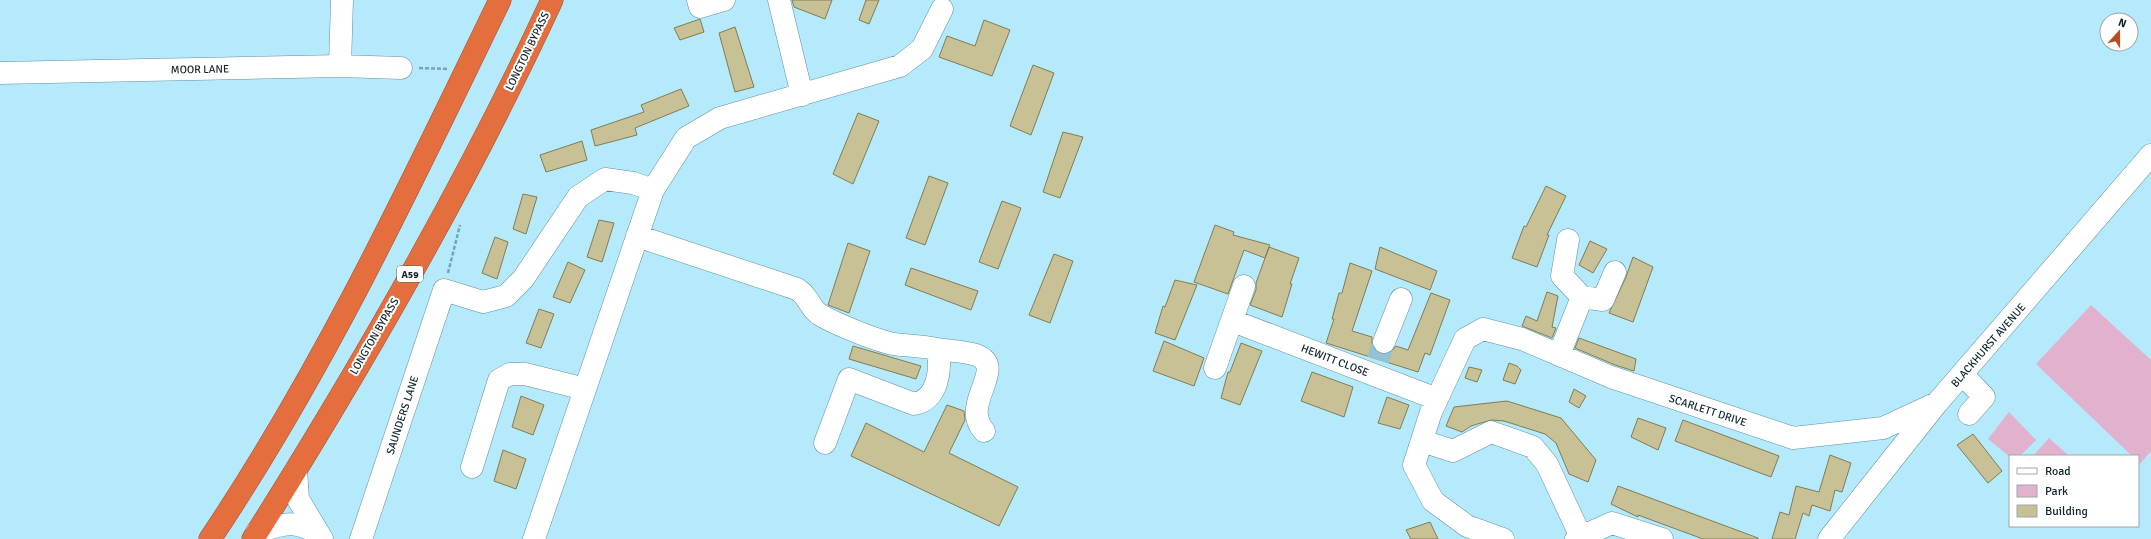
<svg xmlns="http://www.w3.org/2000/svg" width="2151" height="539" font-family="Signika,sans-serif">
<rect width="100%" height="100%" fill="#b5e9fc"/>
<path fill="#e1b1ce" d="M2091 305 2151 360V451L2140 464 2138 456H2132L2036 364Z
M2009 412 2036 440 2020 456 2010 457 1988 439Z
M2049 438 2069 456H2033Z"/>
<path fill="#c7c195" stroke="#827c52" d="M792 0H832L825 19 794 7Z
M866 0H879L869 24 859 20Z
M700 19 704 32 680 40 674 28Z
M984 20 1010 30 992 76 939 57 947 36 975 46Z
M735 27 754 87 735 92 719 33Z
M1033 65 1054 73 1031 135 1010 126Z
M681 89 689 106 635 128 637 135 595 146 591 130 644 112 641 105Z
M858 113 879 121 853 184 833 174Z
M1063 132 1083 137 1060 198 1043 192Z
M582 141 587 160 546 172 540 155Z
M929 176 948 183 925 245 906 238Z
M1546 186 1566 196 1547 235H1549L1537 267 1512 258 1524 226 1526 227Z
M523 194 537 197 526 234 513 229Z
M1002 201 1021 208 998 269 979 262Z
M599 220 614 223 602 262 587 257Z
M1215 225 1234 232 1233 235 1270 245 1265 258 1244 250 1228 294 1194 282Z
M495 237 508 242 497 279 482 273Z
M1590 241 1607 249 1593 273 1579 265Z
M848 243 870 251 849 313 828 305Z
M1269 247 1299 258 1290 284H1292L1282 317 1250 305 1256 290V283Z
M1380 247 1437 271 1430 290 1375 269Z
M1054 254 1073 261 1050 323 1029 315Z
M1633 257 1653 267 1633 322 1609 313 1626 277Z
M568 262 585 270 570 303 553 297Z
M1350 263 1372 271 1352 331 1372 337V343L1374 349 1380 354 1391 352 1396 346 1408 350 1431 293 1450 300 1430 355 1425 353 1418 372 1326 343 1334 319H1332L1339 293H1342Z
M911 268 978 291 971 310 905 285Z
M1175 280 1197 285 1175 340 1155 333 1163 306 1165 307Z
M1547 292 1558 296 1552 327 1556 328 1552 338 1522 326 1526 316 1537 321Z
M539 309 554 314 541 348 526 343Z
M1579 338 1636 359 1634 371 1615 365 1575 348Z
M1164 341 1204 358 1194 386 1153 371Z
M1241 343 1262 351 1240 405 1221 398 1228 372H1230Z
M853 346 921 366 916 379 849 359Z
M1509 363 1517 366 1521 370 1515 384 1503 380Z
M1469 367 1482 370 1477 382 1465 378Z
M1312 372 1353 387 1344 417 1301 401Z
M1574 389 1586 396 1579 408 1569 402Z
M521 396 544 405 533 435 512 427Z
M1387 397 1409 405 1400 429 1378 423Z
M1507 401 1561 418 1596 460 1588 482 1569 474 1556 443 1545 434 1504 421 1491 420 1471 426 1462 432 1446 426 1454 407Z
M947 405 964 411 965 420 949 453 1018 487 999 526 851 456 866 423 924 452Z
M1638 418 1666 428 1658 450 1631 437Z
M1683 420 1779 456 1771 477 1675 441Z
M1973 434 2002 471 1988 483 1957 445Z
M503 450 526 459 516 489 494 481Z
M1830 455 1851 463 1842 492 1835 490 1830 511 1812 505 1809 516 1803 513 1795 539H1772L1780 512 1789 515 1796 486 1819 492Z
M1618 486 1758 538V539H1703L1638 515V517L1611 504Z
M1430 522 1438 539H1411L1406 530Z"/>
<g fill="none" stroke-linecap="round" stroke-linejoin="round">
<path stroke="#94c2d2" stroke-width="22" stroke-dasharray="22 11" stroke-linecap="butt" d="M1378 360 1384 342"/>
<defs>
<path id="minor" d="M698 0 700 7 724 0
M779 0 802 95
M340 66 342 0
M0 73 340 66 401 68
M637 236 797 289C809 296 808 306 819 314 833 323 877 341 894 344 908 346 922 346 937 349 942 369 938 400 914 404L849 379 825 443
M1568 240 1562 276 1582 297
M1233 321 1437 399
M1384 342 1401 299
M937 349C949 351 964 351 976 355 1009 367 959 404 984 431
M1559 355 1582 297 1603 300 1615 272
M1215 368 1244 286
M1962 374 1984 397 1969 414
M1422 441 1453 451 1491 432 1533 447 1547 464 1581 537
M472 467 499 380 510 374H525L585 389
M296 470 298 499 322 539
M257 532C284 524 292 519 318 533
M361 539 444 290 483 302 506 296 523 279 578 197 605 179 633 183 653 190
M534 539 653 190 686 138 720 118 900 66 922 49 942 9
M1503 539 1467 526 1433 501 1414 465 1431 412 1465 339 1483 329 1522 339 1611 377 1793 438 1883 428 1937 403
M1576 539 1612 523 1662 539
M1829 539 1937 403 2151 155"/>
<path id="highway" d="M210 539C324 369 411 184 500 0
M253 539C362 366 466 186 552 0"/>
</defs>
<use href="#minor" stroke="#5f91a2" stroke-width="23"/>
<use href="#highway" stroke="#9a5438" stroke-width="23"/>
<path stroke="#7ba4b2" stroke-width="2.5" stroke-dasharray="4 2" stroke-linecap="butt" d="M419 68 448 69
M448 273 460 225"/>
<use href="#minor" stroke="#fff" stroke-width="22"/>
<use href="#highway" stroke="#e56e3f" stroke-width="22"/>
</g>
<g text-anchor="middle" stroke-width="4" stroke-linejoin="round" paint-order="stroke">
<rect fill="#fff" stroke="#57666b" stroke-width="1" x="397" y="266" width="26" height="16" rx="3"/>
<g font-size="10" font-weight="bold" fill="#0f242b">
<text x="410" y="278">A59</text>
</g>
<g font-size="11" fill="#0f242b" stroke="#fff">
<text transform="translate(527 51) rotate(-64)" y="4">LONGTON BYPASS</text>
<text transform="translate(200 69) rotate(-1)" y="4">MOOR LANE</text>
<text transform="translate(374 336) rotate(-60)" y="4">LONGTON BYPASS</text>
<text transform="translate(1988 345) rotate(-49)" y="4">BLACKHURST AVENUE</text>
<text transform="translate(1335 360) rotate(21)" y="4">HEWITT CLOSE</text>
<text transform="translate(1708 410) rotate(18)" y="4">SCARLETT DRIVE</text>
<text transform="translate(402 415) rotate(-72)" y="4">SAUNDERS LANE</text>
</g>
</g>
<rect x="2009" y="455" width="130" height="72" fill="#ffffff" stroke="#9fa7aa"/>
<rect x="2017" y="468" width="20" height="6" fill="#ffffff" stroke="#9fa7aa"/>
<text x="2045" y="475" font-size="12" fill="#0f242b">Road</text>
<rect x="2017" y="485" width="20" height="12" fill="#e1b1ce" stroke="#9fa7aa"/>
<text x="2045" y="495" font-size="12" fill="#0f242b">Park</text>
<rect x="2017" y="505" width="20" height="12" fill="#c7c195" stroke="#9fa7aa"/>
<text x="2045" y="515" font-size="12" fill="#0f242b">Building</text>
<g transform="translate(2119 32) rotate(21)"><circle r="19" fill="#ffffff" stroke="#9fa7aa"/>
<path d="M0-3L7 15L0 10L-7 15Z" fill="#b44e23"/>
<text y="-6" font-size="11" font-weight="bold" text-anchor="middle" fill="#0f242b">N</text>
</g>
</svg>
